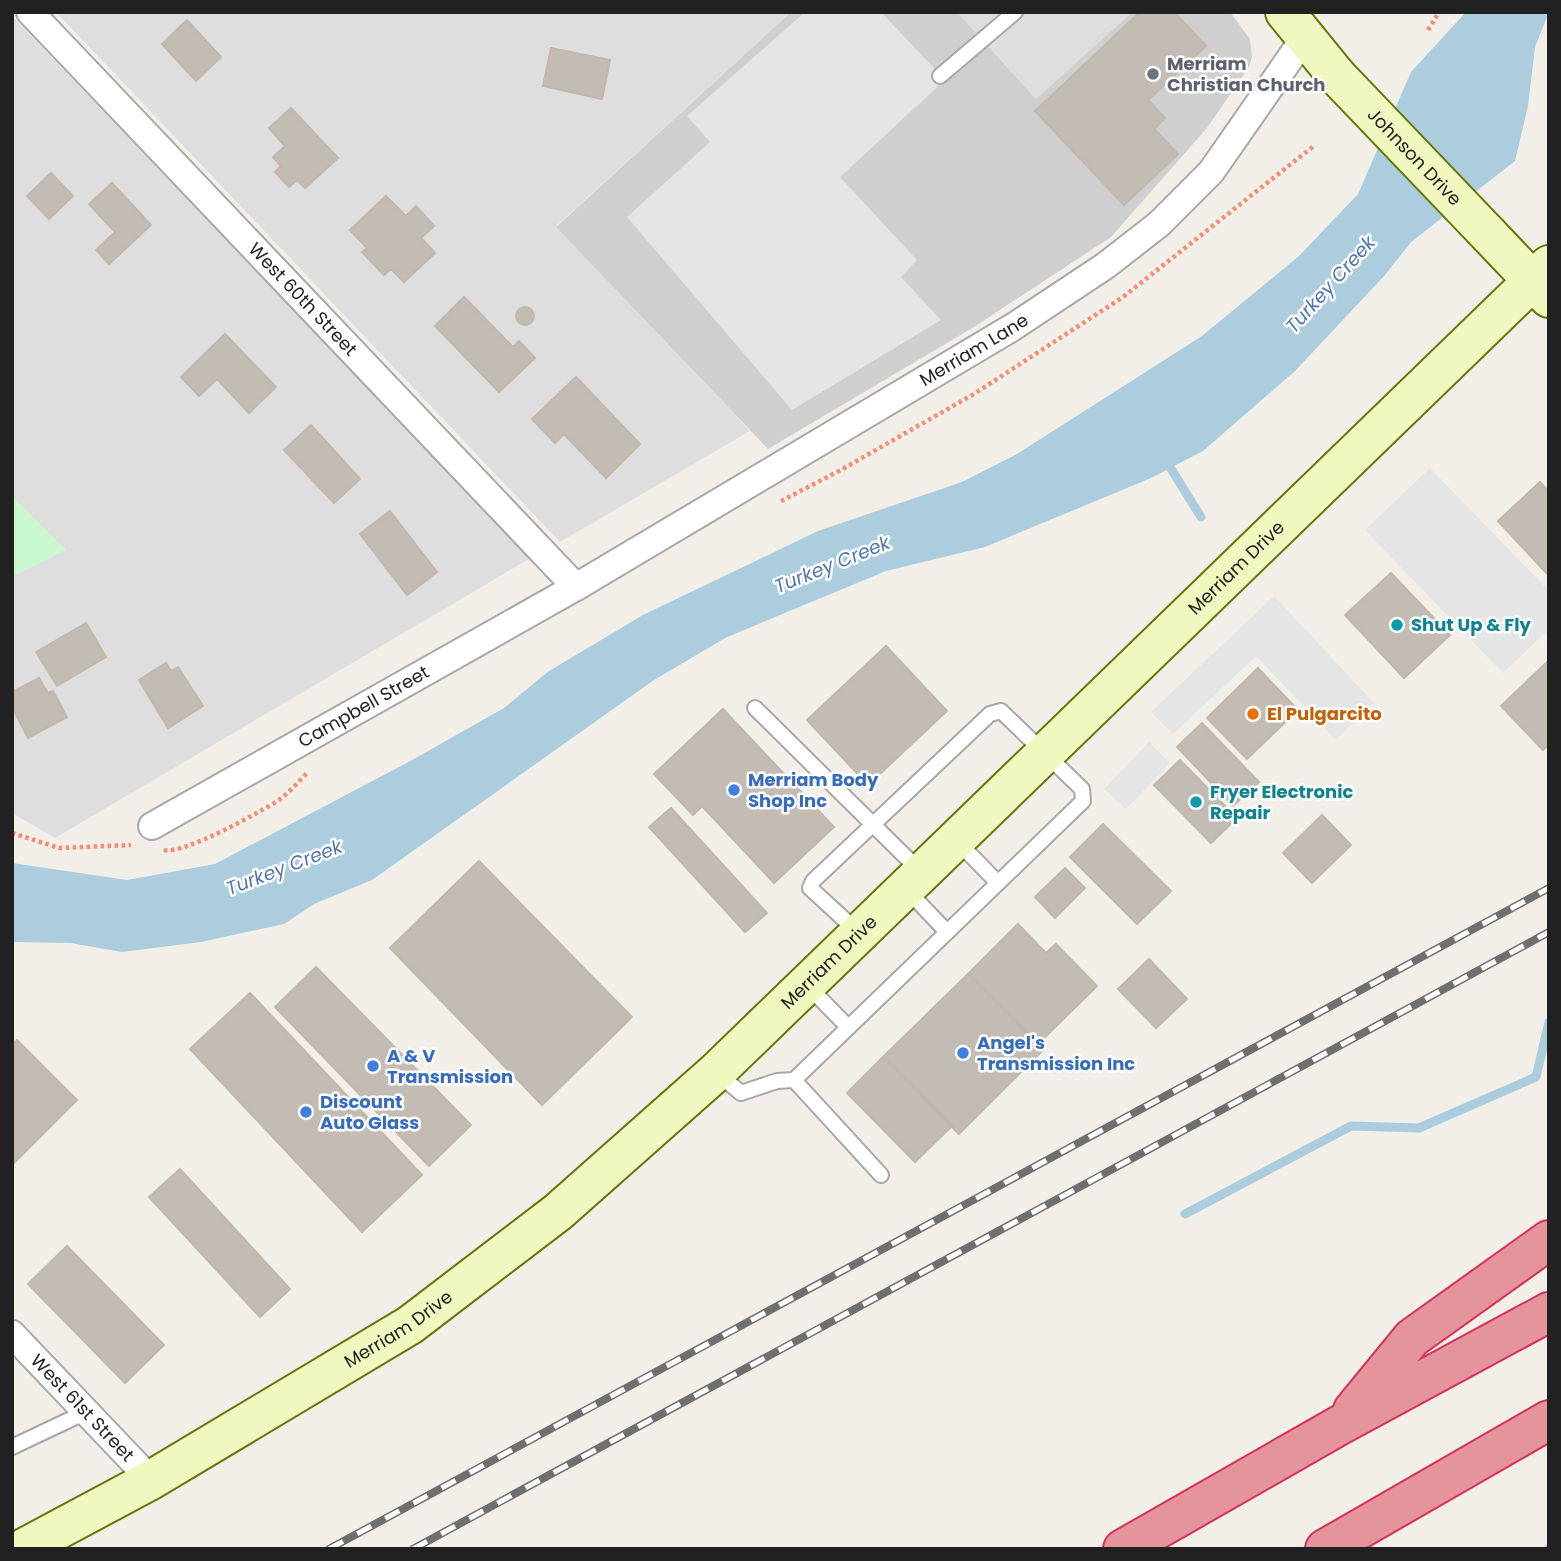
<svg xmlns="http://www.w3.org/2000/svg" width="1561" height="1561" font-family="Poppins,sans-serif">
<rect width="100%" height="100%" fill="#f1efe8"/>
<path fill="#dfdede" d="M56 12H791L556 226 750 431 560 542Z
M957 12H1132L1036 99Z
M12 16 518 545 529 559 55 838 12 813V576L66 550 12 496Z"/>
<path fill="#cfcfcf" d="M791 12H957L1036 99 1132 12H1230L1250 39 1252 57 1249 67 1207 128 1111 237 974 327 768 449 556 227Z"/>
<path fill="#c8f8d0" d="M12 496 66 550 12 576Z"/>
<path fill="#e5e5e5" d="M805 12H881L945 80 840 177 917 260 901 277 941 320 792 410 627 217 710 142 687 116Z
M1430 468 1549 591V629L1503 673 1365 530Z
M1274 596 1374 703 1336 740 1256 656 1173 734 1151 712Z
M1149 742 1170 763 1126 809 1104 789Z"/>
<path fill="#abcddd" d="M1466 12H1549L1535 47 1528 106 1515 161 1411 242 1385 275 1295 371 1203 451 1151 478 985 547 886 571 727 637 654 680 372 880 314 904 284 924 201 942 122 952 71 943 12 942V863L127 880 215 864 414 759 504 708 549 671 643 615 818 531 962 482 1017 454 1202 336 1299 256 1358 194 1411 72Z"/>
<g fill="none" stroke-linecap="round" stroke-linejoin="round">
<path stroke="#abcddd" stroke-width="9" d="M1165 459 1201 517
M1185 1214 1351 1126 1419 1128 1536 1077 1549 1022
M1548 1549 1549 1548"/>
</g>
<path fill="#c2bcb5" stroke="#c2b7ab" stroke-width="2" d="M1140 12H1174L1206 46 1148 100 1165 118 1154 129 1178 154 1124 205 1035 111Z
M187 20 221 57 196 81 162 44Z
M551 48 610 60 602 99 543 86Z
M291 108 338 158 305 188 297 180 289 187 275 172 281 166 273 157 285 146 269 128Z
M51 173 73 196 49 219 27 196Z
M112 183 151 225 109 264 96 250 115 232 89 204Z
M386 196 406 216 416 206 434 226 421 238 435 253 404 282 391 269 384 275 362 252 367 248 350 230Z
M464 297 513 347 519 341 535 358 499 392 435 326Z
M516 316a9 9 0 1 1 18 0a9 9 0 1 1-18 0Z
M225 334 276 387 249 413 217 379 199 396 181 377Z
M576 377 640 444 606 478 564 434 555 443 532 419Z
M311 425 360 479 334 503 284 450Z
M1540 482 1549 492V576L1498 521Z
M390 511 437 572 407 595 360 534Z
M1391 573 1450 635 1404 678 1345 615Z
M86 623 106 657 57 686 36 652Z
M886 646 947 711 868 785 807 720Z
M1549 660V744L1543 750 1501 706Z
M166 663 171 671 178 667 203 706 168 728 139 680Z
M1258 668 1298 710 1247 759 1207 718Z
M39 678 48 693 53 691 67 717 28 738 12 707V692Z
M723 709 834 827 774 883 702 806 693 815 654 774Z
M1202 723 1259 782 1233 806 1177 747Z
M1180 760 1237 818 1211 843 1154 785Z
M671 808 767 913 745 932 649 827Z
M1322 815 1351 845 1312 883 1283 853Z
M1103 824 1171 891 1137 924 1070 857Z
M479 861 632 1017 542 1105 390 948Z
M1065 868 1085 888 1055 918 1035 897Z
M1018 924 1046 953 1056 944 1097 986 1038 1044 968 974Z
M1149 959 1187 999 1156 1028 1118 989Z
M316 967 471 1125 429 1166 275 1007Z
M968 974 1043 1050 959 1134 883 1057Z
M250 993 422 1175 362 1232 190 1049Z
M17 1040 77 1100 12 1165V1045Z
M883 1057 952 1126 915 1162 847 1093Z
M180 1169 290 1289 260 1317 149 1197Z
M67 1246 164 1345 125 1383 28 1284Z"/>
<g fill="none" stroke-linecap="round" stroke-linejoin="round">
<defs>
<path id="lane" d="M940 76 1015 12
M755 708 921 872
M957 841 998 883
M907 890 947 932
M859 933 810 888 813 881 990 714 1001 711 1082 789 1083 801 794 1080 881 1175
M808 986 848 1027
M717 1073 741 1093 777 1081 794 1080
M12 1447 86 1412"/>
<g id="street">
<path id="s1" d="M30 12 576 587"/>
<path id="s2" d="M152 826 576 587 1013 327 1105 266 1159 224 1211 172 1305 37"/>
<path id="s3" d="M12 1334 151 1480"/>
</g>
<g id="secondary">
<path d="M1285 12 1337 76"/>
<path d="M1490 236 1549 298"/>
<path id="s4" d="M22 1549 151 1480 410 1325 558 1212 716 1072 1549 265"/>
</g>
<path id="highway" d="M1353 1410 1412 1338 1549 1240
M1123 1549 1340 1425 1549 1312
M1325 1549 1549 1420"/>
</defs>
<use href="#lane" stroke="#a8a8a8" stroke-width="18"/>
<use href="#street" stroke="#a8a8a8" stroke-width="30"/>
<use href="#secondary" stroke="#627709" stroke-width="42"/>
<use href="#highway" stroke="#d52f5a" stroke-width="42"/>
<path stroke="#f58d75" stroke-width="4.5" stroke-dasharray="3.5 3.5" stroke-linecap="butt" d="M1428 30 1439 12
M781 501 839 471 974 394 1123 297 1315 145
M12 833 59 848 131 845
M164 850C183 855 260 812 279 800 289 793 298 782 307 773"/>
<use href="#lane" stroke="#fff" stroke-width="14"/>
<use href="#street" stroke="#fff" stroke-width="26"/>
<use href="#secondary" stroke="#f0f8c0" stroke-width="38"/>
<use href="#highway" stroke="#e5949c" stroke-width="38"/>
<defs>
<path id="rail" d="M329 1549 1549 888
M413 1549 1549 932"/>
</defs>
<use href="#rail" stroke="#6f6f6f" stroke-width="8"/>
<use href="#rail" stroke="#fff" stroke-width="5" stroke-dasharray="16" stroke-linecap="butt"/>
<defs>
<g id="secondary-bridge">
<path id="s5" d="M1337 76 1490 236"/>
</g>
</defs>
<use href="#secondary-bridge" stroke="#627709" stroke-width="42" stroke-linecap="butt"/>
<use href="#secondary-bridge" stroke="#f0f8c0" stroke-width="38"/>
</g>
<circle fill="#6b7280" stroke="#fff" stroke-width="2.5" cx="1153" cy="74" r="7"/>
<g fill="#0f9aa8" stroke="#fff" stroke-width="2.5">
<circle cx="1397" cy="625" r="7"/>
<circle cx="1196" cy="802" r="7"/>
</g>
<circle fill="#e8710a" stroke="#fff" stroke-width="2.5" cx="1253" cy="714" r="7"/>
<g fill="#3f7fe0" stroke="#fff" stroke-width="2.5">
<circle cx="734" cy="790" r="7"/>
<circle cx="963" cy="1053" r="7"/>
<circle cx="373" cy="1066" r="7"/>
<circle cx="306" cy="1112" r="7"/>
</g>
<g text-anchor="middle" stroke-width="5" stroke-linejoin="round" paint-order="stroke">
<g font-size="18" font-weight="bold" fill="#5b616d" stroke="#fff" text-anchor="start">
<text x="1167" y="70">Merriam<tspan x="1167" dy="21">Christian Church</tspan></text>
</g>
<g font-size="18" fill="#212121" stroke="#fff">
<text dy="6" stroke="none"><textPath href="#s5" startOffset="112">Johnson Drive</textPath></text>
<text dy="6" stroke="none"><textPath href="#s1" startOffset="396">West 60th Street</textPath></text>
<text dy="6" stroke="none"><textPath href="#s2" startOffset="950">Merriam Lane</textPath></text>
<text dy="6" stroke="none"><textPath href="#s4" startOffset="1570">Merriam Drive</textPath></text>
<text dy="6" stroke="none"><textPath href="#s2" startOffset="243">Campbell Street</textPath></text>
<text dy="6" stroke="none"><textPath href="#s4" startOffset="1003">Merriam Drive</textPath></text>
<text dy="6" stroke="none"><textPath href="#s4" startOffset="436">Merriam Drive</textPath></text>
<text dy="6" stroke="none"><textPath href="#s3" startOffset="102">West 61st Street</textPath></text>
</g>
<g font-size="18" font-weight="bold" fill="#0d838f" stroke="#fff" text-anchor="start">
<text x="1411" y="631">Shut Up &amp; Fly</text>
<text x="1210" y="798">Fryer Electronic<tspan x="1210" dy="21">Repair</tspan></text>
</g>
<g font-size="18" font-weight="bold" fill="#c56008" stroke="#fff" text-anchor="start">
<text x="1267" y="720">El Pulgarcito</text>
</g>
<g font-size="18" font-weight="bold" fill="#366cbe" stroke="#fff" text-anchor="start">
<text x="748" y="786">Merriam Body<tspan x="748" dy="21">Shop Inc</tspan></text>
<text x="977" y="1049">Angel's<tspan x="977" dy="21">Transmission Inc</tspan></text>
<text x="387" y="1062">A &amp; V<tspan x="387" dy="21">Transmission</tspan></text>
<text x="320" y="1108">Discount<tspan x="320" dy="21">Auto Glass</tspan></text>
</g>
<g font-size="19" font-style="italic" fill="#5077af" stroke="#fff">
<text transform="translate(1330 284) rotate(-48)" y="7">Turkey Creek</text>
<text transform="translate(832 564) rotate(-22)" y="7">Turkey Creek</text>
<text transform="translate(284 867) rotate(-21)" y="7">Turkey Creek</text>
</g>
</g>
<rect width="1561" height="1561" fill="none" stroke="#212121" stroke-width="28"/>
</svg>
